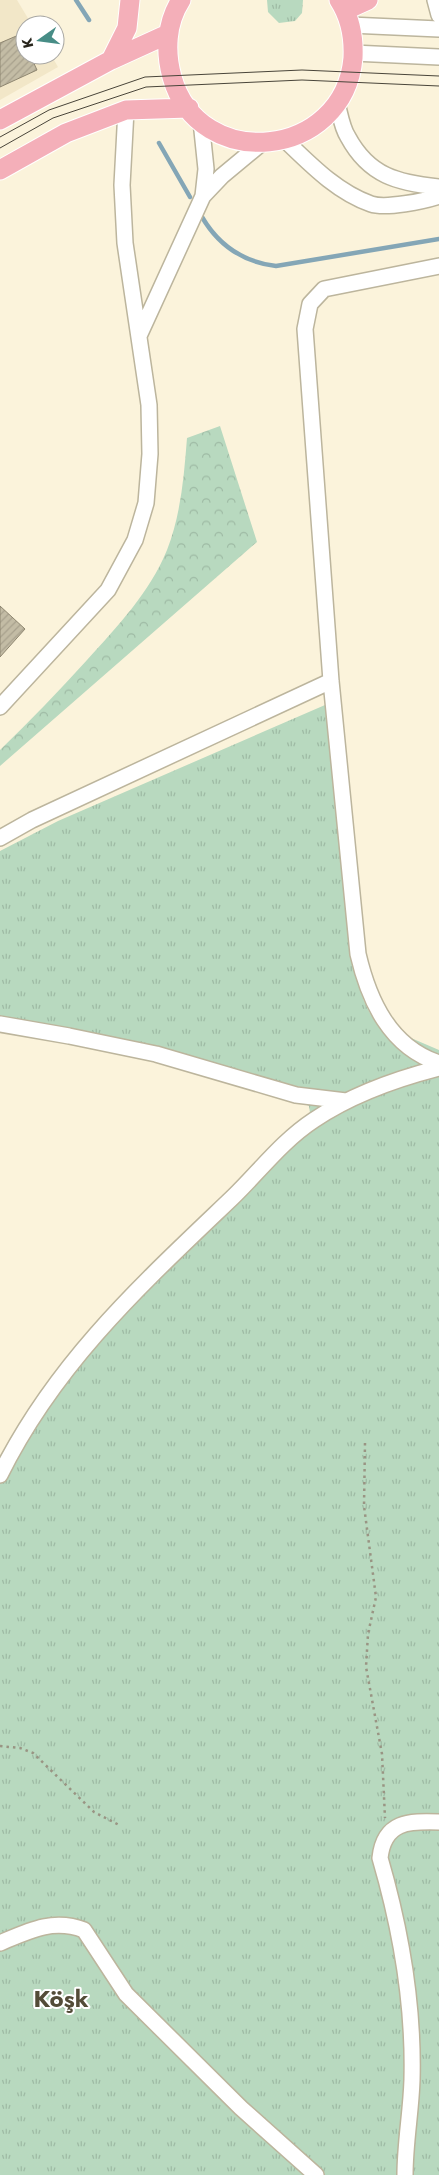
<svg xmlns="http://www.w3.org/2000/svg" width="439" height="2175" font-family="Jost,sans-serif">
<defs>
<pattern id="grass-tufts" width="24" height="20" patternUnits="userSpaceOnUse" patternTransform="scale(1.25)"><rect width="24" height="20" fill="#b8d9bf"/><path d="M3 7l-1-3M5 7V3M7 7l1-3M15 17l-1-3M17 17v-4M19 17l1-3" fill="none" stroke="#9ebaa4"/></pattern>
<pattern id="park-crowns" width="20" height="18" patternUnits="userSpaceOnUse" patternTransform="scale(1.25)"><rect width="20" height="18" fill="#b8d9bf"/><path d="M2 6a3 3 0 1 1 6 0M12 15a3 3 0 1 1 6 0" fill="none" stroke="#9ebaa4"/></pattern>
<pattern id="building-hatch" width="6" height="6" patternUnits="userSpaceOnUse" patternTransform="scale(1.25)"><rect width="6" height="6" fill="#c3bca5"/><path d="M-1 1l2-2M0 6l6-6M5 7l2-2" fill="none" stroke="#a8a18d"/></pattern>
</defs>
<rect width="100%" height="100%" fill="#fbf3db"/>
<path fill="#f2e7c8" d="M0 0H17L32 25H25V55H51L58 67 0 100Z"/>
<path fill="url(#grass-tufts)" d="M267 0H303L302 13 295 21 279 23 268 12Z
M325 705 355 967C360 1001 374 1026 399 1049L411 1038 439 1050V2175H0V1471L28 1417 310 1113 309 1106 303 1103 309 1089 15 1021H0V851L58 821Z"/>
<path fill="url(#park-crowns)" d="M220 426 257 542 0 766V750C30 721 59 691 87 660 117 627 150 592 167 550 181 514 184 476 187 438Z"/>
<g fill="none" stroke-linecap="round" stroke-linejoin="round">
<path stroke="#84a6b6" stroke-width="4.5" d="M76 0 89 20
M159 143 190 197
M202 217C219 246 243 262 276 266L439 239"/>
</g>
<path fill="url(#building-hatch)" stroke="#8e8670" d="M21 34 25 43V55H30L37 70 0 87V43Z
M0 606 25 629 0 657Z"/>
<g fill="none" stroke-linecap="round" stroke-linejoin="round">
<defs>
<path id="minor" d="M435 0 439 15
M350 25 439 29
M353 53 439 57
M337 103C340 114 342 128 348 137 369 176 398 183 439 187
M201 121 206 169 203 196
M285 140C311 165 337 192 371 204 386 209 424 201 439 196
M439 266 324 289 310 304 305 329 331 681 358 954C369 1001 390 1047 439 1063
M139 336 203 196 222 176 263 142
M0 707 108 590 135 540 146 503 150 454 149 405 125 243 122 185 126 110
M0 838 32 820 331 681
M0 1024 69 1036 156 1054 296 1095 346 1101
M0 1475C56 1362 142 1284 232 1198 259 1172 282 1141 314 1120 351 1095 396 1079 439 1068
M0 1943C28 1931 53 1918 84 1930L126 1994 241 2108 316 2175
M405 2175C405 2143 411 2112 412 2080 414 2004 401 1930 380 1858 384 1821 409 1821 439 1822"/>
<path id="major" d="M181 0C166 23 165 52 172 77 199 174 344 159 353 58 354 37 350 17 339 0
M346 10 368 0
M111 60 127 28 130 0
M0 120 111 60 168 34
M0 170 66 133 126 110 189 108"/>
</defs>
<use href="#minor" stroke="#bcb59d" stroke-width="18"/>
<use href="#major" stroke="#fff" stroke-width="21"/>
<path stroke="#999483" stroke-width="2.5" stroke-dasharray="2.5 4" stroke-linecap="butt" d="M365 1443 364 1506 376 1597 368 1634 366 1667 382 1754 385 1818
M0 1746 20 1748 33 1753 94 1812 121 1826"/>
<use href="#minor" stroke="#fff" stroke-width="15"/>
<use href="#major" stroke="#f4afb9" stroke-width="19"/>
<path stroke="#49453a" stroke-width="1" d="M0 137 49 110 145 77 302 70 439 76
M0 148 53 118 146 87 302 80 439 86"/>
</g>
<g text-anchor="middle" stroke-width="4" stroke-linejoin="round" paint-order="stroke">
<g font-size="24" font-weight="bold" fill="#534c38" stroke="#fff">
<text x="61" y="2007">Köşk</text>
</g>
</g>
<g transform="translate(40 40) rotate(256)"><circle r="24" fill="#ffffff" stroke="#a9a8a4"/>
<path d="M0-4L9 19L0 12L-9 19Z" fill="#478d86"/>
<text y="-8" font-size="14" font-weight="bold" text-anchor="middle" fill="#28251c">K</text>
</g>
</svg>
